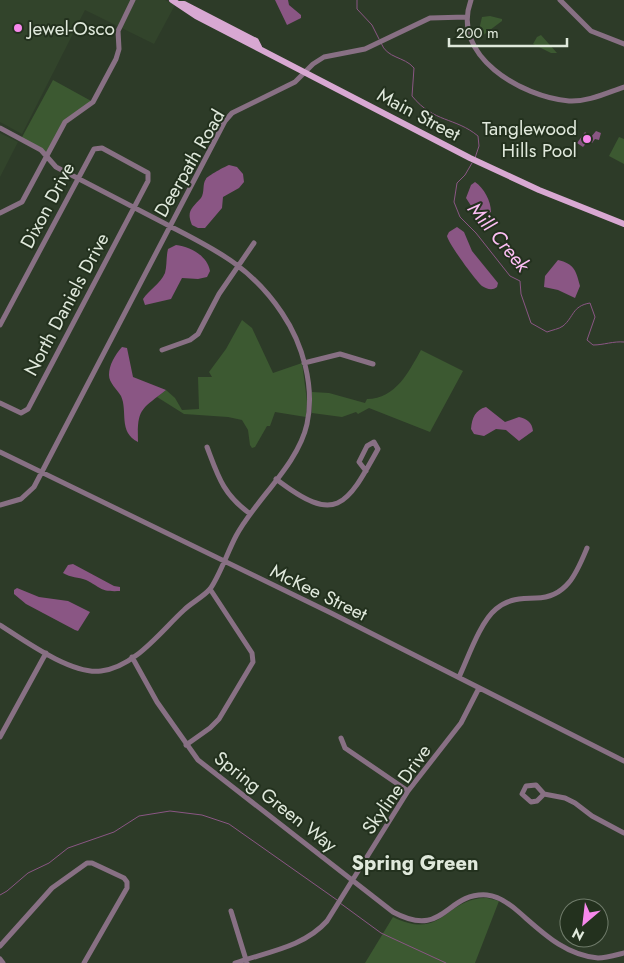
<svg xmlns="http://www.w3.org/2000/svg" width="624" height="963" font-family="Jost,sans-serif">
<rect width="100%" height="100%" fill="#2d3b28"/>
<path fill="#32442b" d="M0 0H165L175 5 154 44 85 10 22 134 0 122Z
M0 133 18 142 0 177Z"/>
<path fill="#3c5931" d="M490 16 502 19V21L482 36 479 30 482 17Z
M541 35 557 53H551L533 44 537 37Z
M53 80 93 102 72 115 46 157 41 150 21 139Z
M619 137 624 139V164L609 156Z
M242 320 252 328 273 373 302 363 307 401 306 417 275 412 270 426H267L255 447 252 448 250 445 248 430 242 420 228 417 184 414 157 397 166 390 175 398 182 410 199 409 198 377H212L209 372 226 349Z
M421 350 463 371 430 432 369 408 358 414 356 412 342 417 312 413V392L329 393 365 403 367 399C396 399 409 371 421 350Z
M487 898 499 901 475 963H365L393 917C443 942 445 897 487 898Z"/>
<path fill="#8a5684" d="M275 0H288L289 5 301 15V18L287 25Z
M596 131 601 133 599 140 595 139 592 143 588 141 583 147 577 143 585 132 591 137Z
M229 165 237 167 243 174 244 182 239 188 223 197 222 208 205 228H198L192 225C186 211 192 208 201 198 205 192 202 184 206 179 207 176 226 166 229 165Z
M475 182C484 188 491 201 491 212L486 214 475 212 466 198 471 185Z
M457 227 464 232 472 251 498 283 497 287C492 291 487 289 482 286 476 281 448 243 447 236L449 232Z
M176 245C190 247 207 255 210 271L207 277 198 279 182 278 171 299 145 305 143 299C149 290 160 284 165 273 167 266 166 257 168 249Z
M558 260C574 264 576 270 580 286L575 298 558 290 544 287 545 276Z
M122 347 127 348 133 377 166 390C141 410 137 408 138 442 118 432 128 411 121 396 117 389 109 383 109 375 109 365 115 355 122 347Z
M486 407 505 422 519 417C527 419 532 422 533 431L519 441 506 430 496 429 484 436 474 434 471 429C472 418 475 410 486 407Z
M73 564 114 586 120 587V591C100 592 102 588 86 580 78 577 71 578 63 573L68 565Z
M17 588 39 597 68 601 90 612 78 631 75 630 26 604 14 594V590Z"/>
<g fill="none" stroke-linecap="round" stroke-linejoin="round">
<path stroke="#8a5684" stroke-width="1" d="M357 0V9L372 25 379 39
M381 43C387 59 404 56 414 68L412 96C434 123 455 117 478 136L479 146 475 158
M472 163 465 175 457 183 454 202 460 217 476 233 510 276 520 281 521 294 531 323 547 332C552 330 559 329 563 326 574 317 572 306 590 303L595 317 587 340 593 345C604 345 613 341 624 342
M0 895 7 891 28 873 49 863 68 848 114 832 139 816 170 811 202 815 229 824 337 900
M340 903 381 933 446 963"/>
<path stroke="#887084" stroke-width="5" d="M471 0C450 56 522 97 569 101 588 102 606 93 624 87
M560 0 591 31 624 44
M0 128 41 150 56 167C90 185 125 203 160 221 209 247 249 263 282 313 303 344 315 387 307 424 298 465 255 500 236 536 228 551 219 577 210 589 203 597 191 603 184 610 161 631 135 667 101 671 72 675 25 641 0 625
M0 213 22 202 65 122 93 102 116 59 119 49 118 31 133 0
M0 325 94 149 102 148 148 173V181L28 409 21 413 0 403
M162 350 190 340 198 334 219 294 254 243
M304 363 340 354 373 364
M207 447C218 476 223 494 249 513
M0 452 331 613 624 761
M276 479C336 525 346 507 378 449L374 442 367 446 359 462 366 471
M0 505 21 499 34 487 225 121 232 113 295 82 313 64 324 57 365 49 430 18 466 17
M132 657 157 702 198 760 393 912C445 940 445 892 487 895 499 896 511 905 520 913 543 933 565 955 598 958 606 958 616 955 624 953
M459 677C468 658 480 622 496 609 508 599 521 598 536 598 567 598 577 572 587 548
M0 737 46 653
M341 738 345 748 408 791
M186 745 210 728 219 719 253 662 252 653 210 589
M544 794 537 801 531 802 522 794 526 786 536 785 544 794 565 798 575 803 592 816 624 833
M231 911 247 963
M0 946 52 888 87 863H92L124 878 127 882V888L84 963
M0 959 3 963
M235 963C267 952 304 947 327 921L408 791 461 723 479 688"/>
<path stroke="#d8a8d2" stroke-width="6" d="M172 0 196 16 470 158 539 190 624 224
M179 4H184L256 41 259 47"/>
</g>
<g fill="#f788ec" stroke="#23311e" stroke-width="2">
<circle cx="18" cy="28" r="5"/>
<circle cx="587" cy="139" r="5"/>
</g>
<g text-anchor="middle" stroke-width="4" stroke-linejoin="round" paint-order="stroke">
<g font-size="19" fill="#e0e9dc" stroke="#23311e" text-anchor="start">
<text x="28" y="35">Jewel-Osco</text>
<text x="577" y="135" text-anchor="end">Tanglewood<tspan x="577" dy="22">Hills Pool</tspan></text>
</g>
<g font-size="19" fill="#e0e9dc" stroke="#23311e">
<text transform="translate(419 114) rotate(28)" y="7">Main Street</text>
<text transform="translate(189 163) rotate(-60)" y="7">Deerpath Road</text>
<text transform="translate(47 205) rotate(-62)" y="7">Dixon Drive</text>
<text transform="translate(66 304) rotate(-62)" y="7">North Daniels Drive</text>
<text transform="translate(319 592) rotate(26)" y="7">McKee Street</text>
<text transform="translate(396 789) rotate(-55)" y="7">Skyline Drive</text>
<text transform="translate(276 801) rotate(38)" y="7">Spring Green Way</text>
</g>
<g font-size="20" font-style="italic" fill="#fcbef4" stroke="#23311e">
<text transform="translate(499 237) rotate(50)" y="7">Mill Creek</text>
</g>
<g font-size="20" font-weight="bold" fill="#e0e9dc" stroke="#23311e">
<text x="415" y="870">Spring Green</text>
</g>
</g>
<g transform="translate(584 923) rotate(208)"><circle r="24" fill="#23311e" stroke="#6f7b6a"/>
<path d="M0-4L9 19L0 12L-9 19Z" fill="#f788ec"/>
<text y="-8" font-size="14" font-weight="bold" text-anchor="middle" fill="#e0e9dc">N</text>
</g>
<path d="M449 38v8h118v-8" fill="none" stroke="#e0e9dc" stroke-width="2.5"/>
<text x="456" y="38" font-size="15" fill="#e0e9dc" stroke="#23311e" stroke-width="4" paint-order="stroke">200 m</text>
</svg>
